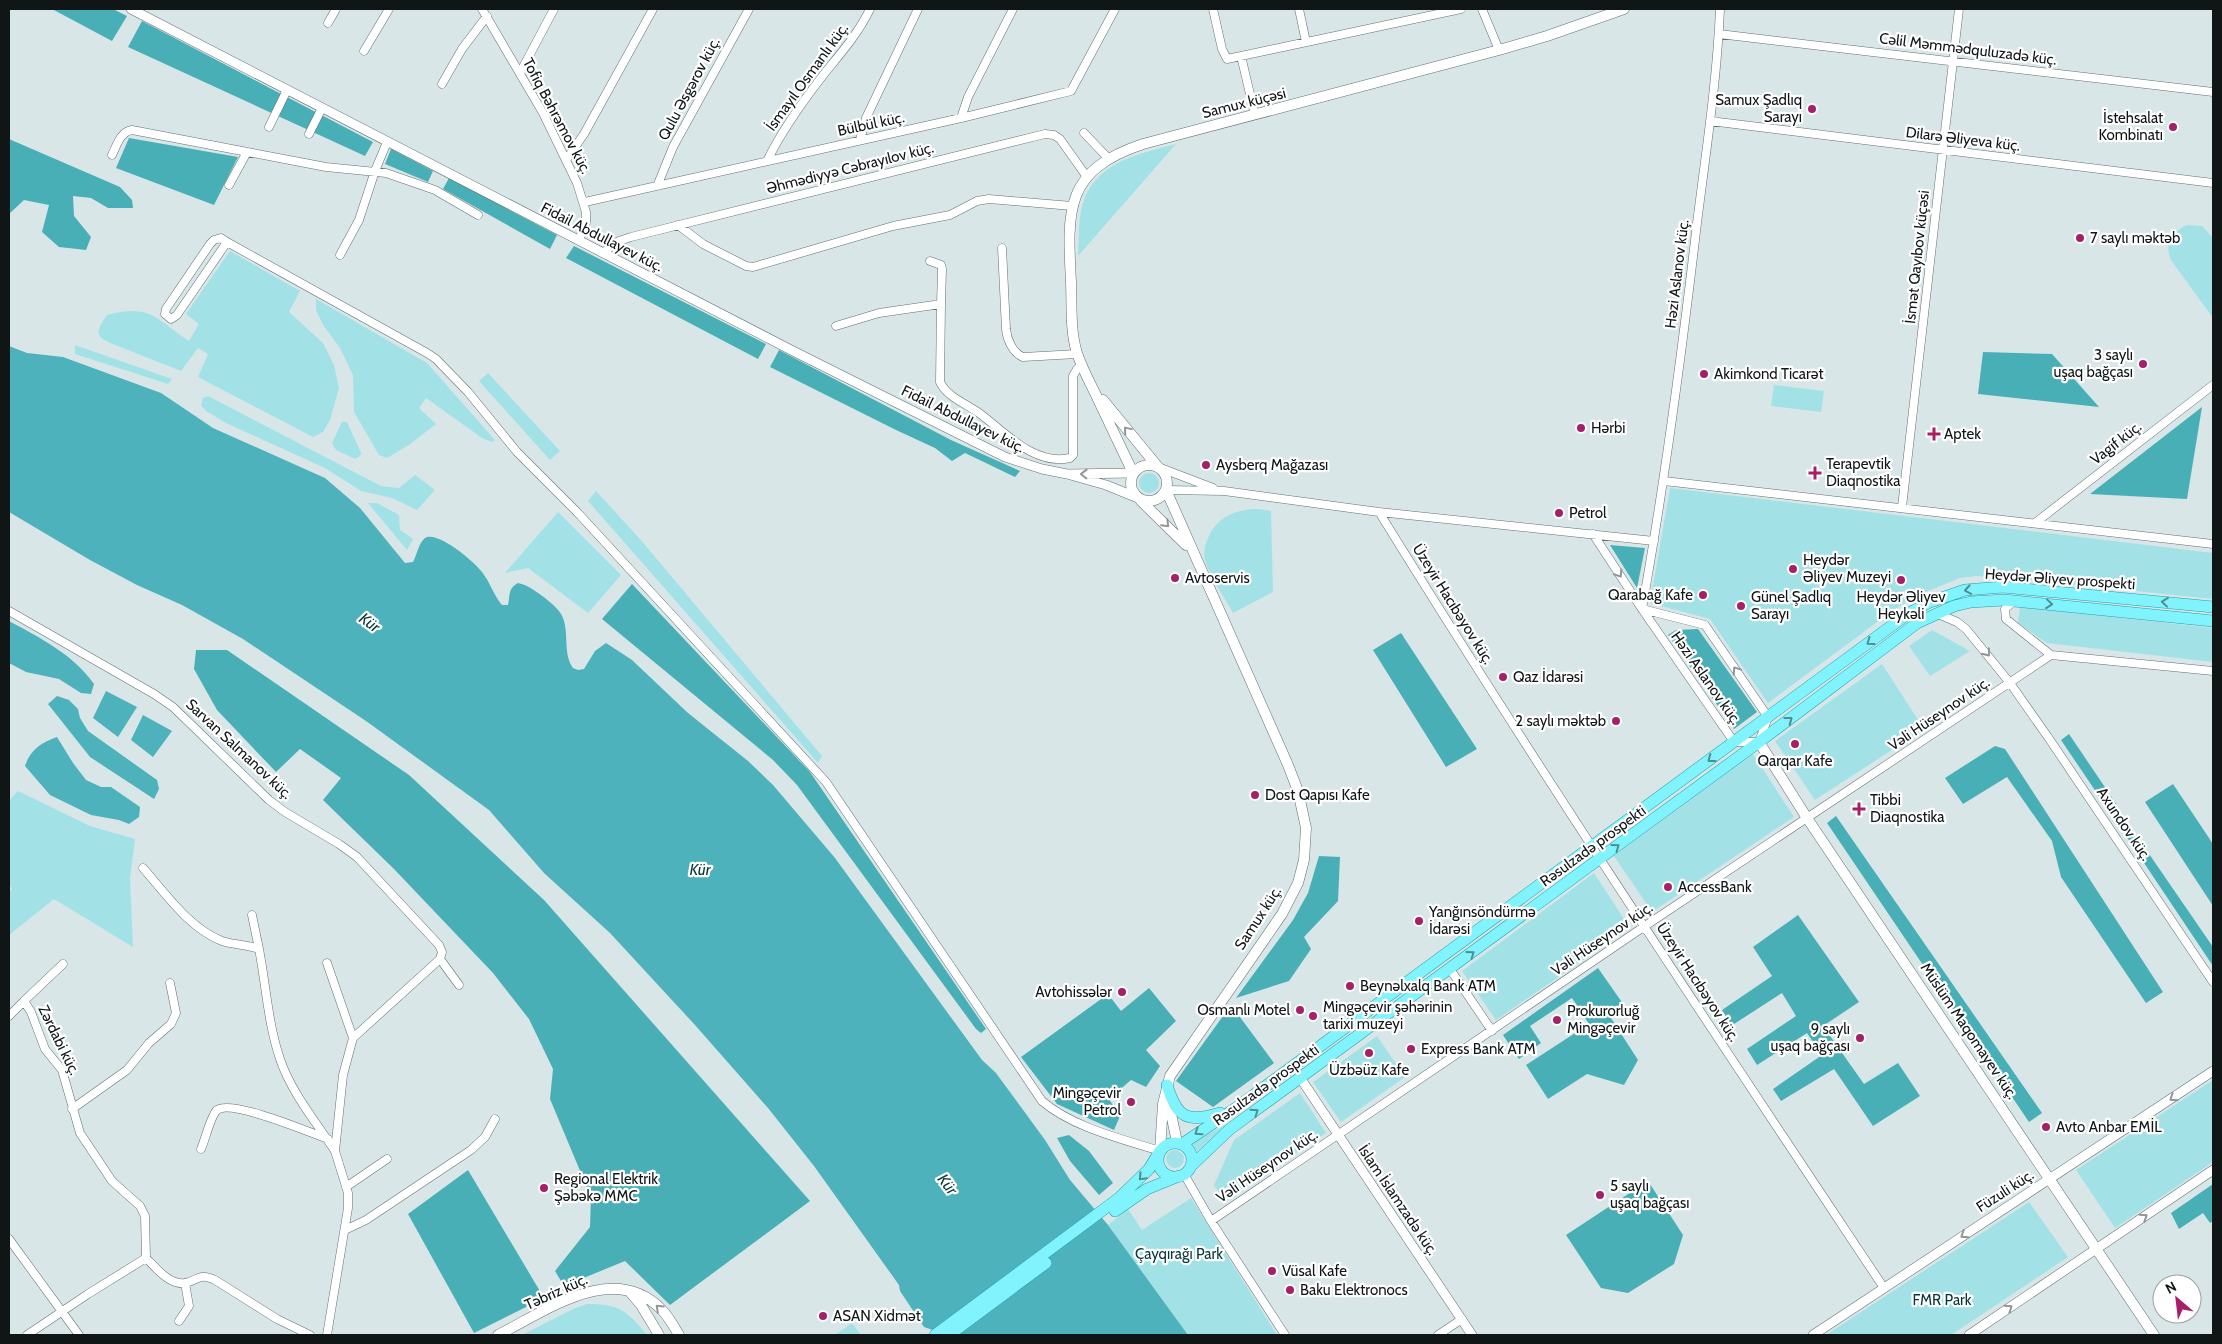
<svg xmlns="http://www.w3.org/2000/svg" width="2222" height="1344" font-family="Cabin,sans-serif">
<rect width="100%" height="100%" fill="#d8e6e8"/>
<path fill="#a2e2e7" d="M1176 144 1078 256C1079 240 1078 222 1082 206 1094 162 1138 154 1176 144Z
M2187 225 2202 226 2213 238V318L2171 260C2164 244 2171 232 2187 225Z
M230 251 300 291 289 312 323 343 334 365 339 388 330 420 323 432 313 437 198 377 208 354 198 348 181 371 110 343 101 338 98 332 101 324 107 315C150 303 156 319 189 341L199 324 186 314Z
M316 299 427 363 495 440 492 442 482 438 426 398 419 408 436 424 409 445 387 458 379 455 354 412 353 375 340 348 323 325 316 310Z
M75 345 172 379 168 384 75 354Z
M488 373 560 451 550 460 479 381Z
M1774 385 1824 391 1821 412 1771 406Z
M208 396 381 486 399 488 415 475 435 490 417 510 392 498 361 491 325 468 226 423 206 411 201 405 203 398Z
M342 422H347L361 453 360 456 355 459 336 450 332 443Z
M1139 483a10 10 0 1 1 20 0a10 10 0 1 1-20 0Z
M1670 488 2213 553V599L2021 579 1977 576 1960 578 1916 596 1892 611 1768 703 1710 619 1650 603Z
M596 491 640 539 822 756 818 763 588 501Z
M368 503H377L399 515 400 530 413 539 407 550Z
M1259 509 1271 511 1273 592 1233 613C1224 596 1210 578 1205 560 1203 552 1205 545 1208 538 1217 516 1237 509 1259 509Z
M558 512 621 575 588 613 528 568 505 573Z
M2020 607 2213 628V662L2047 643 2018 623Z
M1932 630 1970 651 1930 676 1909 646Z
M1882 664 1924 729 1815 800 1775 741Z
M1753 754 1794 817 1652 912 1614 856Z
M18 791 90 826 135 839 130 878 133 947 54 899 9 935V893L12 889 9 884V801Z
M1594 873 1630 928 1496 1020 1462 971Z
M1377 1036 1405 1077 1341 1122 1313 1082Z
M2213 1080V1162L2115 1228 2076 1170Z
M1300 1093 1326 1133 1224 1201 1214 1185 1234 1140Z
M1227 1124 1197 1151 1191 1143Z
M1166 1159a9 9 0 1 1 18 0a9 9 0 1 1-18 0Z
M1191 1198 1277 1335H1188L1108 1225 1128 1209 1142 1230Z
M2029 1202 2068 1257 1951 1335H1826Z
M587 1304C620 1304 627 1311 647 1335H522L573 1309Z
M852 1323 861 1335H835Z"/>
<path fill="#49afb7" d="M52 9H113L127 16 112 41Z
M142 21 373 142 365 156 128 47Z
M129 138 238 157 214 205 116 168Z
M9 139 120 187 132 200 133 208H108L91 198 73 196 74 216 91 237 86 250 59 247 42 232 49 205 24 200 9 214Z
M391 149 433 171 428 182 385 164Z
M449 178 557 235 550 249 443 189Z
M574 246 766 344 758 359 566 258Z
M779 350 951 440 1020 471 1015 477 965 453 952 461 935 448 896 430 770 367Z
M1983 352 2052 354 2099 407 1978 394Z
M2202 407 2187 499 2090 494Z
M1610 545 1645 548 1637 588Z
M632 584 810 772 986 1029 981 1033 976 1029 797 785 773 760 602 619Z
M1698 629 1757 712 1734 729 1668 635 1676 630Z
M1401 633 1477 749 1446 767 1373 650Z
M196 650H227L409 775 544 900 810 1201 670 1305 625 1261 564 1286 555 1271 590 1227 591 1197 550 1099 553 1069 529 1019 493 973 394 869 323 800 341 778 300 749 276 772 217 710 194 669Z
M2069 734 2117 805 2109 811 2061 740Z
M1995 746 2005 749 2163 992 2146 1003 2061 877 2052 841 2007 777 1963 804 1945 778Z
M2173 784 2213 844V906L2145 802Z
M1836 816 2042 1113 2029 1122 1827 823Z
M2123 816 2213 947V966L2116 821Z
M1319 856 1340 857 1338 901 1304 937 1311 949 1289 981 1236 998 1293 920 1308 893Z
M1798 915 1859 1002 1823 1026 1864 1084 1898 1063 1920 1096 1873 1126 1834 1069 1781 1101 1773 1089 1822 1055 1807 1033 1757 1065 1747 1049 1796 1016 1782 993 1731 1026 1722 1010 1772 976 1753 947Z
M1598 968 1626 1008 1611 1018 1638 1060 1624 1085 1587 1074 1548 1099 1526 1065 1589 1024 1572 998 1530 1026 1541 1043 1519 1059 1503 1035Z
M1149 988 1176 1021 1146 1050 1160 1066 1146 1087 1131 1080 1109 1099 1120 1116 1114 1130 1057 1104 1021 1057 1108 994 1121 1011Z
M1231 1005 1274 1063 1213 1107 1176 1081Z
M1069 1135 1089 1151 1113 1183 1099 1195 1070 1161 1057 1138Z
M468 1170 544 1298 474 1333 408 1214Z
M1648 1181 1683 1235 1674 1264 1628 1293 1601 1288 1566 1235Z
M2213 1184V1221L2210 1223 2203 1213 2179 1229 2171 1213Z"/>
<path fill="#4db2bb" d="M9 346 27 353 63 357 161 393 213 428 325 478 360 508 405 563 413 562C417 555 418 544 425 538 437 530 475 562 482 572 490 582 494 596 502 605H508C510 595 508 588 518 583 528 585 537 592 545 598 552 604 560 610 563 618 569 634 563 654 573 668L578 670 584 669 595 651 606 643 632 660 688 713 748 761 773 785 835 858 982 1060 996 1073 1045 1140 1070 1180 1108 1225 1188 1335H947L924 1327 900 1291 899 1285 814 1166 768 1108 695 1025 610 933 544 873 489 810 366 721 243 639 182 605 137 585 90 560 9 512Z
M9 621C40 638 73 654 94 684L91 694 81 693 59 679 26 672 9 663Z
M106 691 137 707 118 737 93 718Z
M57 696 69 700 78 709 80 718 88 731 157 780 159 789 154 799 90 757 48 704Z
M143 715 172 731 153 757 131 740Z
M57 737 73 763 86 780 101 787H111L140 807 139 817 129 824 119 820 91 815 50 795 25 766C30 750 42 742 57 737Z"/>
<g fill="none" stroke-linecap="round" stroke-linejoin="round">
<defs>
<path id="minor" d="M482 9 543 113 577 183 586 212V222L579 240
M1213 9 1222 49 1227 59 1461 9
M1299 9 1306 42
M1482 9 1499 50
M328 23 336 9
M1719 34 2213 92
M364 51 389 9
M1241 56 1255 115
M520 73 554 9
M442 84 462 49 487 16
M961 118 968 97 1013 9
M1710 121 2213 183
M269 127 287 90
M1084 133 1108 158
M309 134 322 108
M860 140 866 118 918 9
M112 155C117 145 120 132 132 130L326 167 386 173 435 190 478 215
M566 160 584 134 653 9
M767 161C782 130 803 101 824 74 841 53 858 34 870 9
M658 184 673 147 749 9
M229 185 247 152
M585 202 961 118 1071 91 1115 9
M678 225 703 244 746 266 753 267 893 226 950 215 977 201 989 199 1072 206
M227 242 177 315 171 319 165 314 166 309 210 244 214 240 221 238 227 242 427 353 436 359 468 392 517 452 577 512 826 782 1042 1101C1072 1127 1122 1139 1160 1151
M1002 248 1006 329C1007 340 1013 353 1023 357L1077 354
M604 252 619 241 631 237 1045 134 1054 135 1060 139 1087 177
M340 255 359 220 375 171 387 142
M930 261 941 265 942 269 941 304
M836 326 879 313 941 304 940 382C947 397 965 403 979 413 1005 432 1034 466 1070 458L1073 455V376L1077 369 1082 366
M1158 467 1213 488
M1664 481 2213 544
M1166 490 1224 491 1379 512 1654 541
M1902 507 1959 9
M1379 512C1541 774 1713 1031 1884 1288
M2035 523 2213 385
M1593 534 1642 609 1734 742H1759L1768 717 1705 625 1642 609C1665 481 1682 352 1697 223 1706 152 1717 80 1720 9
M2014 601 2005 609 2006 619 2051 655
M9 611 154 694 173 707 269 800 285 812 339 844 357 857 439 945 442 952 440 959 353 1038 343 1075 335 1151 348 1193V1208L327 1335
M1936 613 1957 622 1966 629 2010 683 2050 740 2213 982
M143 868C166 894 189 928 222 941 234 945 245 944 259 949 266 985 268 1024 280 1059 291 1092 316 1122 335 1151
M252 915 259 949
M440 959 459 985
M327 963 353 1038
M1450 969 1492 1031
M24 1001 63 964
M9 1016 24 1001 31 1012 45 1049 62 1070 80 1133 112 1181 140 1206 145 1216 146 1258C156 1268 170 1286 186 1283 200 1279 199 1273 215 1280L277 1319 310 1335
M72 1109 127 1070 149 1043 171 1024 176 1013 170 983
M201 1149C205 1140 211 1115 217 1110 231 1099 309 1132 328 1139
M1184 1174 1211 1221 1285 1335
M346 1187 387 1159
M1211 1221 1645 926 2051 655 2213 671
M345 1230 366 1220 471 1150 485 1137 495 1119
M9 1239 79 1335
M179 1321 189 1306 185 1283
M27 1335 88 1294 146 1258
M1438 1335 1462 1319"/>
<path id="tertiary" d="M131 9 795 352 1005 457 1042 469 1067 474
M1133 473 1067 474 1106 485 1138 498
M1301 1079 1472 1335
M1813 1335 2213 1071
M1969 1335 2213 1170"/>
<path id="secondary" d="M1103 400 1158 467
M1131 483a18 18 0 1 1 36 0a18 18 0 1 1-36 0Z
M1133 473C1121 447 1108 421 1096 395 1089 381 1082 368 1077 353 1070 331 1072 305 1071 282 1067 209 1065 170 1143 144L1499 50 1547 36 1624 9
M1141 501 1186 545
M1759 742 1807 818 2154 1335
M1167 1095 1177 1142
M1160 1151 1163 1104 1170 1076 1282 914 1298 883 1304 860 1306 828 1298 791 1288 765 1166 490
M630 1292 641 1305 659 1335
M498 1335C546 1311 614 1260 662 1310 669 1317 674 1327 679 1335"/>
<path id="primary" d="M1167 1085C1177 1118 1187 1123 1220 1113
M1158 1160a17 17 0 1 1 34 0a17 17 0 1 1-34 0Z
M1182 1144 1236 1108 1909 613 1930 602 1965 590 2003 587 2213 607
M1191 1166 1230 1129 1759 742 1917 623 1954 606 1971 602 2004 600 2213 621
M1115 1211 1147 1189 1179 1176
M935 1335 1119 1198 1149 1169 1160 1151
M949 1335 1046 1263"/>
</defs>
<use href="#minor" stroke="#637071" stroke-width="9"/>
<use href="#tertiary" stroke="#637071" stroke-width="10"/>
<use href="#secondary" stroke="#637071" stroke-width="11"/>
<use href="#primary" stroke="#22a0aa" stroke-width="12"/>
<use href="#minor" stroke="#fff" stroke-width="8"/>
<use href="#tertiary" stroke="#fff" stroke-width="9"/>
<use href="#secondary" stroke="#fff" stroke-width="10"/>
<use href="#primary" stroke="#80f3fc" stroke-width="11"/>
</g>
<defs><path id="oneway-chevron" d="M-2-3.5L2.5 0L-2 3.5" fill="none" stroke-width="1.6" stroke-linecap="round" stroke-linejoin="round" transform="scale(1.25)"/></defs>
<g stroke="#939696">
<use href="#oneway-chevron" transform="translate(1127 430) rotate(-130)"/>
<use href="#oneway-chevron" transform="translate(1084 474) rotate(-179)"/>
<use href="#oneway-chevron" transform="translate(1166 524) rotate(45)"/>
<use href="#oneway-chevron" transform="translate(1619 574) rotate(57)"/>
<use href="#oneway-chevron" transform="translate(1987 653) rotate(52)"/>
<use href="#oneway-chevron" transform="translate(1736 670) rotate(-124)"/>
<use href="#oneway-chevron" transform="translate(2173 1098) rotate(146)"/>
<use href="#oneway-chevron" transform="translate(2144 1217) rotate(-33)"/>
<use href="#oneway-chevron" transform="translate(1964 1235) rotate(147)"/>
<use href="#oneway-chevron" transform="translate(659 1308) rotate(-137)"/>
<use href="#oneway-chevron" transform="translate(2009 1308) rotate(-34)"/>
</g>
<g stroke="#4e8f94">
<use href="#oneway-chevron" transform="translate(1968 590) rotate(170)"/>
<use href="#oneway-chevron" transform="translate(2165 602) rotate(-174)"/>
<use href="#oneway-chevron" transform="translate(2049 604) rotate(6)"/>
<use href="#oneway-chevron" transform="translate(1870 642) rotate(144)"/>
<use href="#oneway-chevron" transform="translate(1789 720) rotate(-37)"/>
<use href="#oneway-chevron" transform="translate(1711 759) rotate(143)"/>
<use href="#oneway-chevron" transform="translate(1616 847) rotate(-36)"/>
<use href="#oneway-chevron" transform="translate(1471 954) rotate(-36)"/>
<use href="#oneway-chevron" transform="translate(1255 1112) rotate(-35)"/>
<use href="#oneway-chevron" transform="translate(1198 1132) rotate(146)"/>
<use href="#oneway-chevron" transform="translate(1142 1177) rotate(133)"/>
</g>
<g fill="#a62069" stroke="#fff" stroke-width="2">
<circle cx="1812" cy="109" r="5"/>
<circle cx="2173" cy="127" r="5"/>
<circle cx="2080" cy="238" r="5"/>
<circle cx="2143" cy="364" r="5"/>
<circle cx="1704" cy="374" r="5"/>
<circle cx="1581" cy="428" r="5"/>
<path d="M1931.5 426.5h5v5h5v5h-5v5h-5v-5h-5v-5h5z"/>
<circle cx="1206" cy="465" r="5"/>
<path d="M1812.5 465.5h5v5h5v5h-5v5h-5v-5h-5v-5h5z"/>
<circle cx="1559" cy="513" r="5"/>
<circle cx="1793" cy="569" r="5"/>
<circle cx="1175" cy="578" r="5"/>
<circle cx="1901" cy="580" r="5"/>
<circle cx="1703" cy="595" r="5"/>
<circle cx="1741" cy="606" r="5"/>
<circle cx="1503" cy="677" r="5"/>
<circle cx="1616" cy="721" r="5"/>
<circle cx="1795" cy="744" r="5"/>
<circle cx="1255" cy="795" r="5"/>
<path d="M1856.5 801.5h5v5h5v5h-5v5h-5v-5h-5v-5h5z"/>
<circle cx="1668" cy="887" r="5"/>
<circle cx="1419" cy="921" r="5"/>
<circle cx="1350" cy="986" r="5"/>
<circle cx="1122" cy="992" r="5"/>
<circle cx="1300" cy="1010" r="5"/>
<circle cx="1313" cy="1016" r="5"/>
<circle cx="1557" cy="1020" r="5"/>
<circle cx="1860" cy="1038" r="5"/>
<circle cx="1411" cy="1049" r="5"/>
<circle cx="1369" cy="1053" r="5"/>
<circle cx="1131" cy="1102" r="5"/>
<circle cx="2046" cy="1127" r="5"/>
<circle cx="544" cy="1188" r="5"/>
<circle cx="1600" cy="1195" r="5"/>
<circle cx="1272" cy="1271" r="5"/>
<circle cx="1290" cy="1290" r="5"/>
<circle cx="823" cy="1316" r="5"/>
</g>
<g text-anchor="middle" stroke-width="4.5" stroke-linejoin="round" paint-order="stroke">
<g font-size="15" fill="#101515" stroke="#fff">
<text transform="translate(1968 49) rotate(7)" y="5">Cəlil Məmmədquluzadə küç.</text>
<text transform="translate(807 77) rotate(-54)" y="5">İsmayıl Osmanlı küç.</text>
<text transform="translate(689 89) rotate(-62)" y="5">Qulu Əsgərov küç.</text>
<text transform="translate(1244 103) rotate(-14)" y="5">Samux küçəsi</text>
<text transform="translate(557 116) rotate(62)" y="5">Tofiq Bəhrəmov küç.</text>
<text transform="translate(871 124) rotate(-12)" y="5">Bülbül küç.</text>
<text transform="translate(1963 139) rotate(7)" y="5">Dilarə Əliyeva küç.</text>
<text transform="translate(850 168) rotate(-14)" y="5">Əhmədiyyə Cəbrayılov küç.</text>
<text transform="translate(602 237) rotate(27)" y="5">Fidail Abdullayev küç.</text>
<text transform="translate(1917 257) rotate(-84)" y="5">İsmət Qayıbov küçəsi</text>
<text transform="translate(1677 274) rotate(-83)" y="5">Həzi Aslanov küç.</text>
<text transform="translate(963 419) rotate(26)" y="5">Fidail Abdullayev küç.</text>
<text transform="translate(2116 443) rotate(-38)" y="5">Vagif küç.</text>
<text transform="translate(2060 579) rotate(4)" y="5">Heydər Əliyev prospekti</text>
<text transform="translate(1453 604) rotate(58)" y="5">Üzeyir Hacıbəyov küç.</text>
<text transform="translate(1706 678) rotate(55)" y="5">Həzi Aslanov küç.</text>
<text transform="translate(1939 714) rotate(-34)" y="5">Vəli Hüseynov küç.</text>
<text transform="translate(239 749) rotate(43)" y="5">Sarvan Salmanov küç.</text>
<text transform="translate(2124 824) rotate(56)" y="5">Axundov küç.</text>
<text transform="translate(1593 846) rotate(-36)" y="5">Rəsulzadə prospekti</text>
<text transform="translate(1258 918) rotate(-57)" y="5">Samux küç.</text>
<text transform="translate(1602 939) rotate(-34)" y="5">Vəli Hüseynov küç.</text>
<text transform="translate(1698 982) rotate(57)" y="5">Üzeyir Hacıbəyov küç.</text>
<text transform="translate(1969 1031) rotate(56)" y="5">Müslüm Maqomayev küç.</text>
<text transform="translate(59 1040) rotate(64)" y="5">Zərdabi küç.</text>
<text transform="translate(1266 1085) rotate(-36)" y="5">Rəsulzadə prospekti</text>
<text transform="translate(1267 1166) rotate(-34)" y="5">Vəli Hüseynov küç.</text>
<text transform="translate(2005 1191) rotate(-33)" y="5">Füzuli küç.</text>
<text transform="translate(1398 1200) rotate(56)" y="5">İslam İslamzadə küç.</text>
<text transform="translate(556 1292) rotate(-24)" y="5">Təbriz küç.</text>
</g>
<g font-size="15" fill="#101515" stroke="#fff" text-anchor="start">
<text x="1802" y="105" text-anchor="end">Samux Şadlıq<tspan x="1802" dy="17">Sarayı</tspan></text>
<text x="2163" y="123" text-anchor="end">İstehsalat<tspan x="2163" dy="17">Kombinatı</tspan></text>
<text x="2090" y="243">7 saylı məktəb</text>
<text x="2133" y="360" text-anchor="end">3 saylı<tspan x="2133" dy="17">uşaq bağçası</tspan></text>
<text x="1714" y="379">Akimkond Ticarət</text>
<text x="1591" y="433">Hərbi</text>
<text x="1944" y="439">Aptek</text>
<text x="1826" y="469">Terapevtik<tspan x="1826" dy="17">Diaqnostika</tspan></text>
<text x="1216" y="470">Aysberq Mağazası</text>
<text x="1569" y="518">Petrol</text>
<text x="1803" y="565">Heydər<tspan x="1803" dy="17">Əliyev Muzeyi</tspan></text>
<text x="1185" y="583">Avtoservis</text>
<text x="1693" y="600" text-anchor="end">Qarabağ Kafe</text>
<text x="1751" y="602">Günel Şadlıq<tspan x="1751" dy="17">Sarayı</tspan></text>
<text x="1901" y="602" text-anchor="middle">Heydər Əliyev<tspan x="1901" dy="17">Heykəli</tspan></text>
<text x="1513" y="682">Qaz İdarəsi</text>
<text x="1606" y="726" text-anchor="end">2 saylı məktəb</text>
<text x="1795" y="766" text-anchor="middle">Qarqar Kafe</text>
<text x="1265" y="800">Dost Qapısı Kafe</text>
<text x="1870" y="805">Tibbi<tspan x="1870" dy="17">Diaqnostika</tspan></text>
<text x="1678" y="892">AccessBank</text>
<text x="1429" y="917">Yanğınsöndürmə<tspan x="1429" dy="17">İdarəsi</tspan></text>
<text x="1360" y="991">Beynəlxalq Bank ATM</text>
<text x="1112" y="997" text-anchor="end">Avtohissələr</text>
<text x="1323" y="1012">Mingəçevir şəhərinin<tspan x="1323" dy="17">tarixi muzeyi</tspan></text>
<text x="1290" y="1015" text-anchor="end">Osmanlı Motel</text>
<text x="1567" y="1016">Prokurorluğ<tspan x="1567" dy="17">Mingəçevir</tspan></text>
<text x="1850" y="1034" text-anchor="end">9 saylı<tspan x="1850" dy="17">uşaq bağçası</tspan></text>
<text x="1421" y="1054">Express Bank ATM</text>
<text x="1369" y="1075" text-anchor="middle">Üzbəüz Kafe</text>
<text x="1121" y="1098" text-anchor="end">Mingəçevir<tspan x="1121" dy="17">Petrol</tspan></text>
<text x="2056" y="1132">Avto Anbar EMİL</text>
<text x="554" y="1184">Regional Elektrik<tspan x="554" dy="17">Şəbəkə MMC</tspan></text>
<text x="1610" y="1191">5 saylı<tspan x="1610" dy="17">uşaq bağçası</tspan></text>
<text x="1282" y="1276">Vüsal Kafe</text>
<text x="1300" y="1295">Baku Elektronocs</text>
<text x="833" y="1321">ASAN Xidmət</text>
</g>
<g font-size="15" fill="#05373b" stroke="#fff">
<text x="1179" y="1259">Çayqırağı Park</text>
<text x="1942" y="1305">FMR Park</text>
</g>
<g font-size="16" font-style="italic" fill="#05373b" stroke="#fff">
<text transform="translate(370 622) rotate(36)" y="6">Kür</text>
<text x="700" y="875">Kür</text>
<text transform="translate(948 1184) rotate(52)" y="6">Kür</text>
</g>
</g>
<rect width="2222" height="1344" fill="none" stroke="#101515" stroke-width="20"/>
<g transform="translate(2177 1299) rotate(332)"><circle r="24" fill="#ffffff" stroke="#9fa1a1"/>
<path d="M0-4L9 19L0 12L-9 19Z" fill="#a62069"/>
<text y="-8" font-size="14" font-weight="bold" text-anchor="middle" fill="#101515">N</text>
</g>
</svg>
